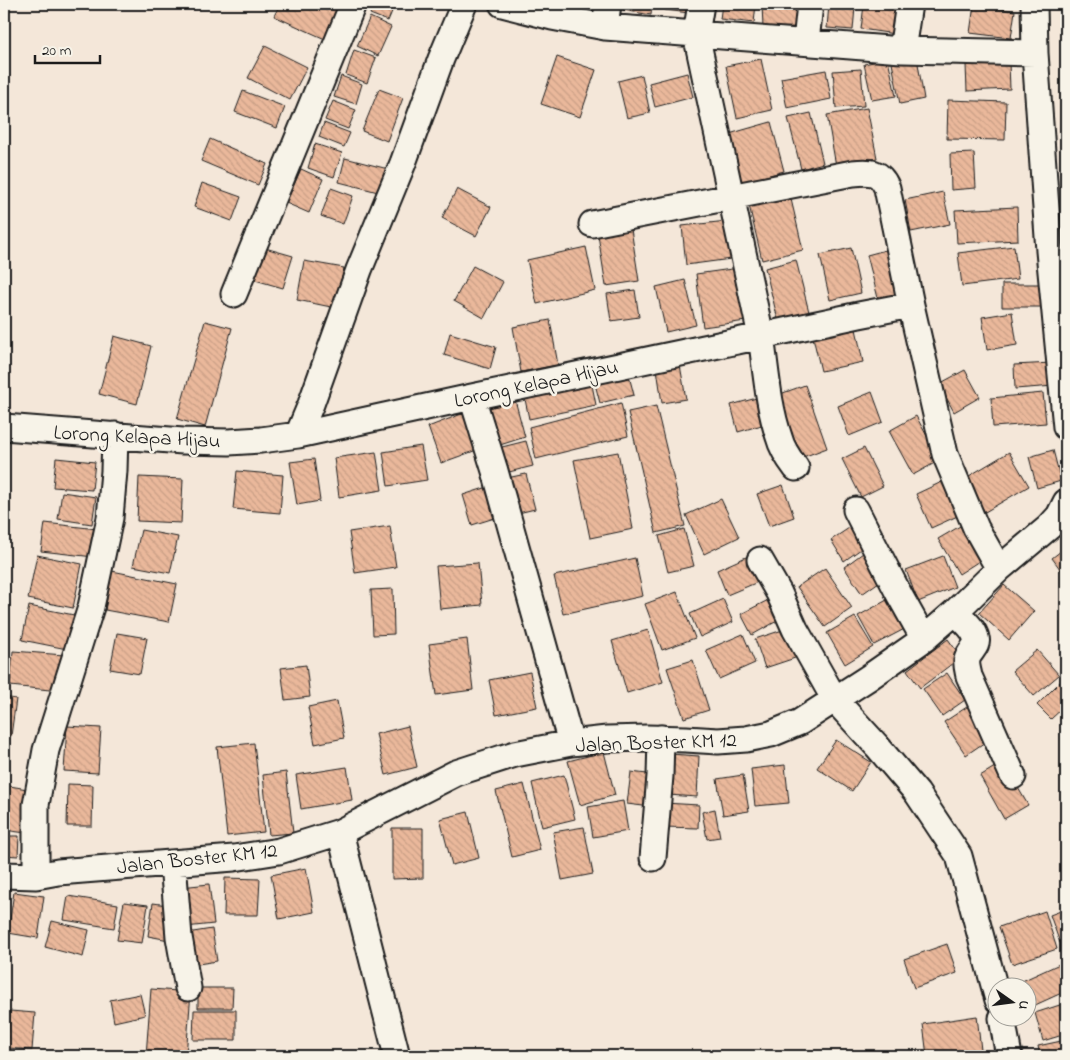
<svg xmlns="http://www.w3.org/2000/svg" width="1070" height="1060" font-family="'Indie Flower',sans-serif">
<defs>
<pattern id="building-back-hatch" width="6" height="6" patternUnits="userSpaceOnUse" patternTransform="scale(1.25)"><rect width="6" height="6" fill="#eab89b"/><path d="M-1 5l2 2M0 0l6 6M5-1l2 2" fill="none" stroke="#c89e85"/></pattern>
</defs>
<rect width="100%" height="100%" fill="#f4e7d9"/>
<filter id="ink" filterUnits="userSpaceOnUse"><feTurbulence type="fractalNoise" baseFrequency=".02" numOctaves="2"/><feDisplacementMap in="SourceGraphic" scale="10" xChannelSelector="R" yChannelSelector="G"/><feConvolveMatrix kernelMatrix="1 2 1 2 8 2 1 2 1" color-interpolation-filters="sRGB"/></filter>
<g filter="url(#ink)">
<path fill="url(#building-back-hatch)" stroke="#1c1c1c" d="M280 4H341L325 39 274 16Z
M373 4H395L388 21 370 14Z
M564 4H595L594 9Z
M624 4H652L651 15 623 10Z
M666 4H690L689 13 665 10Z
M722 4H756L754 23 720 19Z
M762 4H797L798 27 763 28Z
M829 4 855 7 853 30 827 28Z
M864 5 898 10 895 34 861 29Z
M974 5 1015 11 1011 38 970 33Z
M370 17 391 27 378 56 357 46Z
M265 46 307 67 290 100 248 78Z
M354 50 376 58 367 83 346 75Z
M557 57 596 70 580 117 541 104Z
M917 58 924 99 900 104 892 63Z
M761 59 772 110 737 118 726 66Z
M888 59 896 96 872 100 864 64Z
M1009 63 1010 89 967 91 966 65Z
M861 69 864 106 836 108 833 71Z
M826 70 831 99 787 108 781 78Z
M687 73 693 97 655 107 649 83Z
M642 75 650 113 627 118 618 81Z
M341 76 362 84 356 104 334 97Z
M379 89 403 98 387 141 362 131Z
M243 91 285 107 277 128 235 112Z
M948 100 1006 102 1005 140 947 139Z
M333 101 356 110 348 129 325 120Z
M867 108 877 158 836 166 827 115Z
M811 113 823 163 801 169 788 118Z
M771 122 784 171 741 183 729 134Z
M324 123 350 133 344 147 319 137Z
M210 139 267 164 258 185 201 161Z
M315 144 342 153 334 177 308 168Z
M974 153 976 188 951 190 950 154Z
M345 158 388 169 382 193 339 182Z
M301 169 323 179 309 213 286 203Z
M202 183 241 197 232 221 194 207Z
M331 188 353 196 343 224 321 216Z
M457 189 491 207 476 236 442 218Z
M943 192 950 224 911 232 905 200Z
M790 195 803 250 762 260 749 205Z
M1017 207 1018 240 957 243 955 210Z
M727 221 731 259 686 265 682 226Z
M631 229 639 281 606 286 598 235Z
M1014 246 1018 279 962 286 958 253Z
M586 247 595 290 537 304 527 260Z
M265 248 293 256 283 288 255 280Z
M851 248 861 293 830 300 820 255Z
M893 248 906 295 879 302 867 255Z
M796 260 809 312 778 320 765 268Z
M304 261 344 268 336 308 297 300Z
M473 266 503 282 484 318 454 301Z
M739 268 746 321 703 327 696 274Z
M685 280 696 325 666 332 656 287Z
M1002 284H1044V307H1002Z
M635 290 639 317 611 321 607 294Z
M1012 312 1017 345 987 350 982 317Z
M550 320 558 365 521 372 513 327Z
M205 321 232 328 205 427 177 419Z
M855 324 863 362 821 371 812 333Z
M450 333 496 347 490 369 444 355Z
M114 336 151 346 137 404 99 394Z
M1052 363 1054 386 1015 389 1014 365Z
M680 365 686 399 662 403 657 369Z
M965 370 980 397 954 412 939 384Z
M628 372 634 395 600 403 594 380Z
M591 380 596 405 529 419 524 394Z
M805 385 827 448 795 460 772 397Z
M872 392 883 422 849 436 838 406Z
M1043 393 1046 423 993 427 991 398Z
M764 396 772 422 738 432 731 405Z
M515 400 525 437 500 445 489 408Z
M621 403 628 436 536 459 529 427Z
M656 406 685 526 656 533 628 412Z
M472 410 485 447 441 463 428 427Z
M916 416 940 460 913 475 889 431Z
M526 441 533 466 505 473 498 448Z
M421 446 427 480 388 486 383 452Z
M864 448 883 486 861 497 842 459Z
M1053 450 1061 481 1037 488 1029 457Z
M376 452 382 490 339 497 334 458Z
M618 452 633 529 590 538 574 460Z
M1009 452 1029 486 985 512 964 479Z
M56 458 95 462 92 490 53 487Z
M314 459 320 501 297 505 290 462Z
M237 471 283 475 280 513 233 509Z
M526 474 535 509 510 515 502 479Z
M139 477 183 479 181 523 137 521Z
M946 480 962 514 931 528 916 494Z
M783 485 794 517 769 526 757 494Z
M491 486 501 516 472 525 463 495Z
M62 492 96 497 92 524 58 519Z
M721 499 739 537 704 554 686 515Z
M967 522 987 556 959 574 938 539Z
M45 523 97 529 94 557 41 551Z
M855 524 868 544 844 561 831 540Z
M390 526 396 567 355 573 349 532Z
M684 529 694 566 668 572 659 536Z
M141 530 178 537 170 573 133 566Z
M1066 547V577L1052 558Z
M867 550 886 577 862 594 844 567Z
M755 553 765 579 727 595 717 570Z
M37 555 82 564 73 608 28 599Z
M943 556 955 587 918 602 906 570Z
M635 558 643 596 563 614 554 576Z
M478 563 482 605 440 609 436 566Z
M825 568 852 608 825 627 797 587Z
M112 571 177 584 169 622 105 610Z
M1004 585 1034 611 1009 640 979 613Z
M393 589 394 634 373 635 371 590Z
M677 592 695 638 662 650 645 604Z
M896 595 912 625 874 645 858 616Z
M776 596 786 616 752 635 741 614Z
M723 599 733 622 700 637 690 614Z
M29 606 79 616 72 650 22 640Z
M855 617 873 647 845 664 827 633Z
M792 627 801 656 765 668 755 639Z
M648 630 663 682 627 693 612 641Z
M117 633 147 638 140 674 110 669Z
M743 634 755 663 719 679 706 650Z
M467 639 473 690 436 695 429 644Z
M948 639 961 657 920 688 907 670Z
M1037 650 1059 675 1034 696 1012 671Z
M13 651 64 655 60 691 10 686Z
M693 660 709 710 684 718 667 668Z
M306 665 310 697 285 700 281 668Z
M530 672 537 707 496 715 489 680Z
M947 673 965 700 942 716 923 689Z
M1063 679 1066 682V705L1051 719 1037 705Z
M4 697 16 699 11 736H4Z
M337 701 344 738 315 744 308 707Z
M973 703 994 736 966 755 944 722Z
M67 726 101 728 98 773 64 771Z
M408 726 417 767 386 775 376 734Z
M836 740 871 762 852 791 817 768Z
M254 743 264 832 227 836 217 747Z
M604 752 615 795 580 805 568 761Z
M670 754 699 756 697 797 668 795Z
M1003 762 1028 805 1004 819 980 776Z
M785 765 789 803 755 806 751 769Z
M347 767 352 800 301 809 296 775Z
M286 772 293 833 269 835 263 775Z
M631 772 655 775 651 807 627 804Z
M564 775 575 819 542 827 532 783Z
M743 775 749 811 723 815 717 779Z
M68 784 93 785 92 826H67Z
M524 784 540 850 512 857 496 791Z
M4 785 33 790 26 833 4 830Z
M623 801 628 831 593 837 588 807Z
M664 803 699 805 698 828 664 827Z
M715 809 720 837 707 839 702 812Z
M468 812 479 858 452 865 440 819Z
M584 827 593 874 562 880 553 832Z
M392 828H423V878L392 879Z
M4 836H19L18 856 4 855Z
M306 868 314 912 279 919 271 875Z
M225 878 260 879 258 915H224Z
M209 884 214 924 185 927 181 887Z
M14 892 44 896 38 938 8 933Z
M68 896 118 904 114 928 64 920Z
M124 902 148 905 142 943 117 940Z
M153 903 175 906 169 940 148 936Z
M1066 909V940L1060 943 1050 915Z
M1045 911 1057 949 1012 964 999 927Z
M52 921 89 930 83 957 45 947Z
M212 929 217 961 192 965 187 933Z
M947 944 957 973 914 988 904 959Z
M1066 961V991L1033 1006 1028 993V988H1025L1022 981Z
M198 988H233L232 1008H198Z
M151 989 191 992 186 1056H146Z
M140 994 145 1015 114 1022 110 1000Z
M1066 1003V1034L1043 1041 1035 1013Z
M4 1005H8L4 1053Z
M194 1010H236V1040H193Z
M10 1011 35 1013 32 1050 7 1048Z
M977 1016 981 1050 936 1056H927L923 1024Z
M1066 1040V1056H1040L1038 1046Z"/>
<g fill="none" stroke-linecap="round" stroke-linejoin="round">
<defs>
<path id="street" d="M502 4 552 17 605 27 902 50 1035 53
M1034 4 1035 53 1049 251 1066 427
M605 27 608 4
M806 42 810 4
M902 50 909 4
M592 224 853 173C870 171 880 171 887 188L911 305 945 454 976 528 999 569
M234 294 353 4
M472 397 495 471 571 743
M4 427 183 441 229 442 261 440 298 435 472 397 761 336 696 34 701 4
M298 435 311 404 359 270 403 163 441 59 464 4
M796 468C789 459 782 449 779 437 768 405 766 370 761 336L859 315 911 305
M856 510 900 596 924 639
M760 560 779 593 795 629 835 700 877 746 917 793 959 856 998 1000
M955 612C962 619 974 628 976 638 979 646 968 652 967 660 966 665 968 671 969 676L1013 776
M340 832 397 1056
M653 858 660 776 661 738
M173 863 179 937 188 988
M4 875 36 876 58 872 234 858 279 851 340 832 456 773 515 754 571 743 607 739 647 738 686 739 718 741 746 739 771 734 800 722 868 678 924 639 955 612 999 569 1049 527 1059 516 1066 502
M36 876V805L46 750 91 607 110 518 114 471 115 435
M1002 1018 1009 1056"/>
</defs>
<use href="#street" stroke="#1c1c1c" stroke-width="29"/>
<use href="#street" stroke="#f7f3e8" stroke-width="25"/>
</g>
</g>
<g text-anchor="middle" stroke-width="5" stroke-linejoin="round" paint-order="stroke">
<g font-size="21" fill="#1c1c1c" stroke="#f7f3e8">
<text transform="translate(536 383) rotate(-12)" y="7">Lorong Kelapa Hijau</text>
<text transform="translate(137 436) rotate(3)" y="7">Lorong Kelapa Hijau</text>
<text transform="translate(656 742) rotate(-2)" y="7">Jalan Boster KM 12</text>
<text transform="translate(197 858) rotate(-6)" y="7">Jalan Boster KM 12</text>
</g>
</g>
<rect width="1070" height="1060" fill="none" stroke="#f7f3e8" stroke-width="20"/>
<rect x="10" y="10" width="1050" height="1040" fill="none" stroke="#1c1c1c" stroke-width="2" filter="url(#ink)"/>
<g transform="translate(1012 1002) rotate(104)"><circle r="24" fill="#f7f3e8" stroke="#9f9d96"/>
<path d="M0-4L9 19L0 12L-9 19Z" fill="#1c1c1c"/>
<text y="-8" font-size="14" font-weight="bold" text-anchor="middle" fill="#1c1c1c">U</text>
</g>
<path d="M35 55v8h65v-8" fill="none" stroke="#1c1c1c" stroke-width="2.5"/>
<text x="42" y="55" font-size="15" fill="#1c1c1c" stroke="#f7f3e8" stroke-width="4" paint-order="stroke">20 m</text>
</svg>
